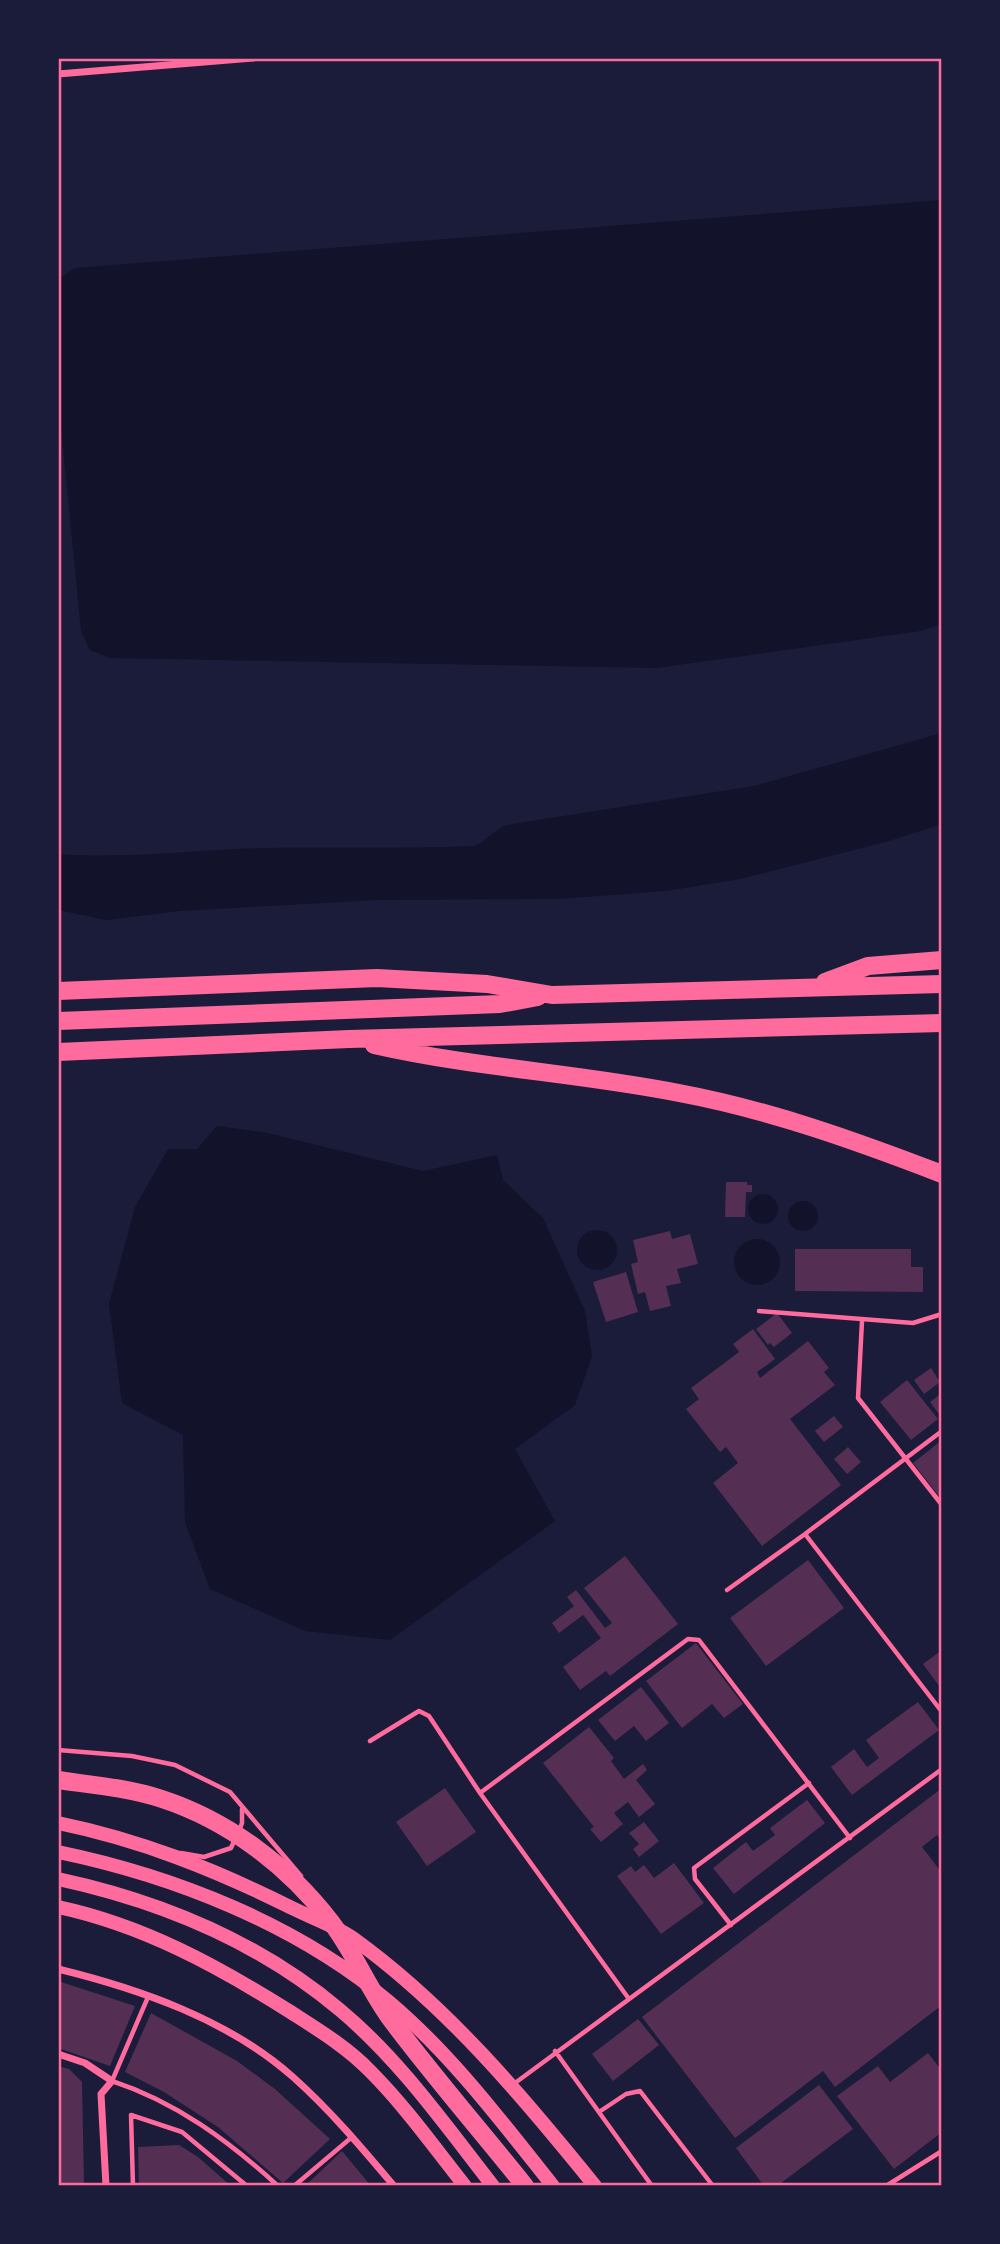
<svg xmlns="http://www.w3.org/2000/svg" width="1000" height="2244" font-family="'DejaVu Sans',sans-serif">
<rect width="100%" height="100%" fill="#1b1b3a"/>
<path fill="#12122b" d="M942 200V624L920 631 657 668 110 658 90 650 81 631 58 396V279L75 268Z
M942 733V824L889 841 740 879 666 891 556 899 375 900 180 911 106 920 58 910V854C126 859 192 850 260 848 331 847 402 849 474 846 487 841 493 830 507 825L754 786Z
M217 1126 268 1133 423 1171 497 1155 503 1180 543 1218 585 1311 592 1356 575 1405 515 1449 555 1521 390 1640 305 1631 210 1589 185 1522 183 1435 122 1403 109 1304 135 1207 168 1149H197Z
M748 1209a15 15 0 1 1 30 0a15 15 0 1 1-30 0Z
M788 1216a15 15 0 1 1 30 0a15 15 0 1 1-30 0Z
M577 1250a20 20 0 1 1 40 0a20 20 0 1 1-40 0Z
M734 1262a23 23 0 1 1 46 0a23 23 0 1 1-46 0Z"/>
<path fill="#542f53" d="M726 1182H747V1185H752V1192H746L745 1217H725Z
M670 1231 672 1239 690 1234 698 1264 677 1269 681 1283 666 1286 671 1306 650 1311 645 1292 638 1294 631 1264 638 1262 633 1240Z
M795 1249H911V1267H923V1292L795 1291Z
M626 1272 638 1312 606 1322 593 1282Z
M777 1313 792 1333 774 1347 770 1343 768 1345 756 1329Z
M753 1329 775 1359 757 1372 760 1378 808 1341 829 1368 824 1372 835 1385 790 1419 841 1485 762 1546 713 1483 738 1463 726 1447 720 1452 686 1409 699 1399 691 1388 739 1352 733 1344Z
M931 1368 940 1382 924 1394 914 1380Z
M907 1380 938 1419 911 1440 880 1402Z
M942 1393V1418L930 1402Z
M834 1416 843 1427 824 1442 815 1431Z
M942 1440V1500L913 1463Z
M848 1447 861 1462 847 1474 834 1459Z
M625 1556 678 1624 610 1676 606 1671 580 1690 563 1667 601 1638 583 1615 559 1633 552 1623 574 1606 567 1597 576 1590 605 1628 612 1623 584 1588Z
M808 1560 844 1608 766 1666 730 1618Z
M696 1643 743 1704 724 1718 712 1704 682 1728 646 1681Z
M942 1650V1690L923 1664Z
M641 1687 669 1723 646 1741 634 1726 615 1741 598 1720Z
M918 1702 939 1730 852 1795 831 1767 854 1749 867 1767 879 1758 866 1740Z
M589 1727 614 1758 611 1761 624 1779 643 1764 647 1770 636 1780 655 1804 639 1817 628 1802 614 1813 623 1824 601 1842 590 1829 594 1827 543 1763Z
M445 1788 476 1832 427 1866 396 1822Z
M942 1788V1842L937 1835 922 1847 942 1873V2005L835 2087 823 2071 735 2138 642 2017Z
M807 1800 825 1823 734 1894 713 1868 746 1842 753 1851 775 1835 770 1828Z
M644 1822 659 1841 639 1857 633 1849 639 1844 629 1833Z
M674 1863 704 1903 661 1934 617 1876 631 1866 635 1872 644 1865 654 1878Z
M58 1981 135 2006 110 2066 58 2048Z
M151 2013 237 2061 275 2089 330 2139 283 2183 218 2127 164 2092 125 2072Z
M638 2019 659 2045 613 2081 592 2054Z
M928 2053 942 2071V2132L894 2169 837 2096 878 2066 890 2082Z
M58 2066 69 2069 82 2082 84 2186H58Z
M819 2085 853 2129 777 2186H764L736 2148Z
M179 2145 198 2157 231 2186H139L138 2147Z
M342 2151 371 2186H305Z"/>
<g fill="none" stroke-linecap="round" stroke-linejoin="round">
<path stroke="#ff6b9d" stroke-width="4.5" d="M759 1311 913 1323 942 1314
M862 1321 858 1398 942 1505
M805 1534 942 1431
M727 1590 805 1534 942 1712
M370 1741 419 1711 429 1716 480 1793 629 1999
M58 1750 132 1756 175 1765 230 1792 301 1876
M480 1793 688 1639 699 1640 850 1838
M239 1831 242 1823V1809
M181 1853 204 1857 231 1848 235 1839
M731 1925 695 1879 694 1868 809 1783
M148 1997 112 2081C176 2102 229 2141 278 2186
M555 2051 652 2186
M515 2083 942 1769
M599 2112 626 2094 640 2091 713 2186
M133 2186 131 2115 182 2132 247 2186
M294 2186 352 2137
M886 2186 942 2151"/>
<path stroke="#ff6b9d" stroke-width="7" d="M58 74 253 58
M58 1969C140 1989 229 2020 293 2077 330 2110 362 2148 394 2186
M58 2054 85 2063 112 2081 101 2094 106 2186"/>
<path stroke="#ff6b9d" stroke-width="14" d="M58 1823C141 1840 216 1870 292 1908 312 1918 336 1926 354 1939 448 2007 523 2097 595 2186
M58 1852C174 1876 296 1924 388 2001 451 2054 502 2122 553 2186
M58 1879C160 1901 259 1942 340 2010 399 2059 446 2126 493 2186
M58 1907C142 1925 216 1965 289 2011 317 2029 347 2047 370 2071 405 2106 434 2147 465 2186"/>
<path stroke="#ff6b9d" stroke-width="18" d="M825 982 868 966 942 960
M58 991 377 978 487 984 552 995 942 984
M58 1021 500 1004 538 997
M374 1045C475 1068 578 1073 679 1093 770 1110 856 1141 942 1174
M58 1052 349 1039 942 1023
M58 1780C93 1785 128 1788 162 1799 229 1821 288 1866 331 1922 354 1952 369 1990 392 2021 434 2077 481 2131 525 2186"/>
</g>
<rect width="1000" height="2244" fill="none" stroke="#1b1b3a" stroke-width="119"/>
<rect x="60" y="60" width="880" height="2124" fill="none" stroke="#ff6b9d" stroke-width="2.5"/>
</svg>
